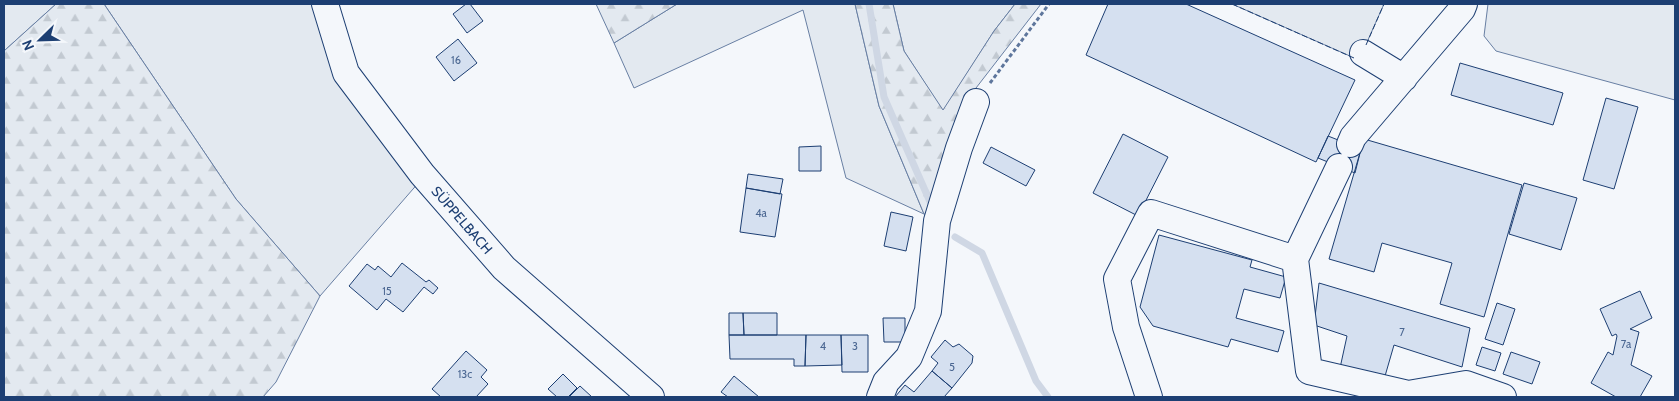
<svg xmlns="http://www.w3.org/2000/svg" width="1679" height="401" font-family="Cabin,sans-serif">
<defs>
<pattern id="forest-firs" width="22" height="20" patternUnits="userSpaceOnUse" patternTransform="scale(1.25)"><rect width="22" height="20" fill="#e3e9f0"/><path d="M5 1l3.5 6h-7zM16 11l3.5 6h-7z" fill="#c2c9d1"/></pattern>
</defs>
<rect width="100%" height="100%" fill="#f4f7fb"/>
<path fill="#e3e9f0" stroke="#687fa3" d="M4 4H56L4 51Z
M104 4H320L420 181 320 296 236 199Z
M677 4H855L879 106 924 214 846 178 803 10 634 88 614 43Z
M893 4H1015L994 31 943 111 904 51Z
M1232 4H1384L1359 60Z
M1488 4H1675V100L1496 51 1484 36Z"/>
<path fill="url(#forest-firs)" stroke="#687fa3" d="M56 4H104L236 199 320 296 276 382 263 397H4V51Z
M596 4H677L614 43Z
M855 4H893L904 51 943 110 994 31 1015 4H1041L976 88 953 146 932 217 924 214 879 106Z"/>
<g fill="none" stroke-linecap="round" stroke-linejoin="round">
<path stroke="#cfd7e4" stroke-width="7" d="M869 4 884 97 931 204
M955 237 982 253 1036 381 1048 397"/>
</g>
<path fill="#d5e0f0" stroke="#1d3f73" d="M466 4H470L483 21 467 33 453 14Z
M1108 4H1186L1355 80 1316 162 1086 55Z
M458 39 477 63 454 81 436 57Z
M1460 63 1563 93 1553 125 1451 95Z
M1606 98 1638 107 1614 189 1583 180Z
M1123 134 1168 157 1138 216 1093 193Z
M1328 136 1361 149 1355 173 1318 158Z
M1364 139 1522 185 1484 317 1440 304 1452 263 1382 243 1374 272 1329 259Z
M821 146V171H799V147Z
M991 147 1035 170 1026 186 983 163Z
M748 174 783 179 780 194 746 188Z
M1524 183 1577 198 1561 250 1509 234Z
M746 188 782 194 775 237 740 232Z
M891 212 913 217 906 251 884 246Z
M1159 235 1252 260 1250 267 1286 277 1280 298 1244 289 1236 318 1284 331 1278 352 1231 339 1228 347 1153 326 1140 307Z
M402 263 426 282 429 280 438 288 433 294 424 287 403 312 386 299 377 310 349 286 367 264 375 270 378 266 391 277Z
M1319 283 1470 328 1462 367 1394 345 1383 383 1340 368 1347 336 1314 325Z
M1640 291 1652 318 1630 329 1639 332 1631 365 1652 376 1640 397H1616L1591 383 1608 352 1613 355 1617 336 1616 334 1612 336 1600 309Z
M1497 303 1515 309 1503 345 1485 339Z
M729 313H743L744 335H729Z
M743 313H777V335H744Z
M883 318H905V342H884Z
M729 335H806L805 366H794V359H730Z
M806 335H841L842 365 805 366Z
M841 335H868V372H842Z
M945 340 953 347 959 344 973 356 972 363 952 388 932 371 938 363 931 357Z
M1482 347 1501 353 1495 371 1476 365Z
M466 351 487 370 481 377 488 384 476 397H441L432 389Z
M1511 352 1540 362 1532 384 1503 374Z
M932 371 952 388 944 397H895L905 385 914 392Z
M563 374 577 388 568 397H557L548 389Z
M734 376 759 397H728L721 392Z
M580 386 592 397H569Z"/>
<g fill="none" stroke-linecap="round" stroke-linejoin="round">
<defs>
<path id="minor" d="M325 4 346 73 422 174 504 268 651 397
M1363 53 1404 78
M1350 144 1353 137 1462 9 1464 4
M1295 259 1309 371 1408 394 1466 384 1503 397
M880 397 886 382 909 357 928 311 937 221 959 148 976 102
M1149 397 1126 327 1117 279 1151 213 1295 259 1339 167"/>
</defs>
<use href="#minor" stroke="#1d3f73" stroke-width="28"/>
<path stroke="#5e769c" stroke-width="3" stroke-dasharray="4 2.5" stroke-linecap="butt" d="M990 83 1049 4"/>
<use href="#minor" stroke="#f4f7fb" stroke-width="26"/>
<path stroke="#1d3f73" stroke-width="1" stroke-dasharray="6 2.5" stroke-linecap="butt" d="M1232 4 1354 58
M1366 45 1384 4"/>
</g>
<g text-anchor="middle" stroke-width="4" stroke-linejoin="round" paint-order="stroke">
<g font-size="11" fill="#4b6792">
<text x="456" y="64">16</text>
<text x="761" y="217">4a</text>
<text x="387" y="295">15</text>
<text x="1402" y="336">7</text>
<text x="1626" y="348">7a</text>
<text x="823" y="350">4</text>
<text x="855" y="350">3</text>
<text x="952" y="371">5</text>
<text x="465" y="378">13c</text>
</g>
<g font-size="14" fill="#1d3f73" stroke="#f4f7fb">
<text transform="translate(462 220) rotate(49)" y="5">SÜPPELBACH</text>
</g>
</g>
<rect width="1679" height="401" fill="none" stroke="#1d3f73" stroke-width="10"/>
<g transform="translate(40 40) rotate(247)" stroke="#f4f7fb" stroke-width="4" paint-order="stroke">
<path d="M0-4L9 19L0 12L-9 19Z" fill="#1d3f73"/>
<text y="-8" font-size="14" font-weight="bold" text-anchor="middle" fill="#1d3f73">N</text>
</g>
</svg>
